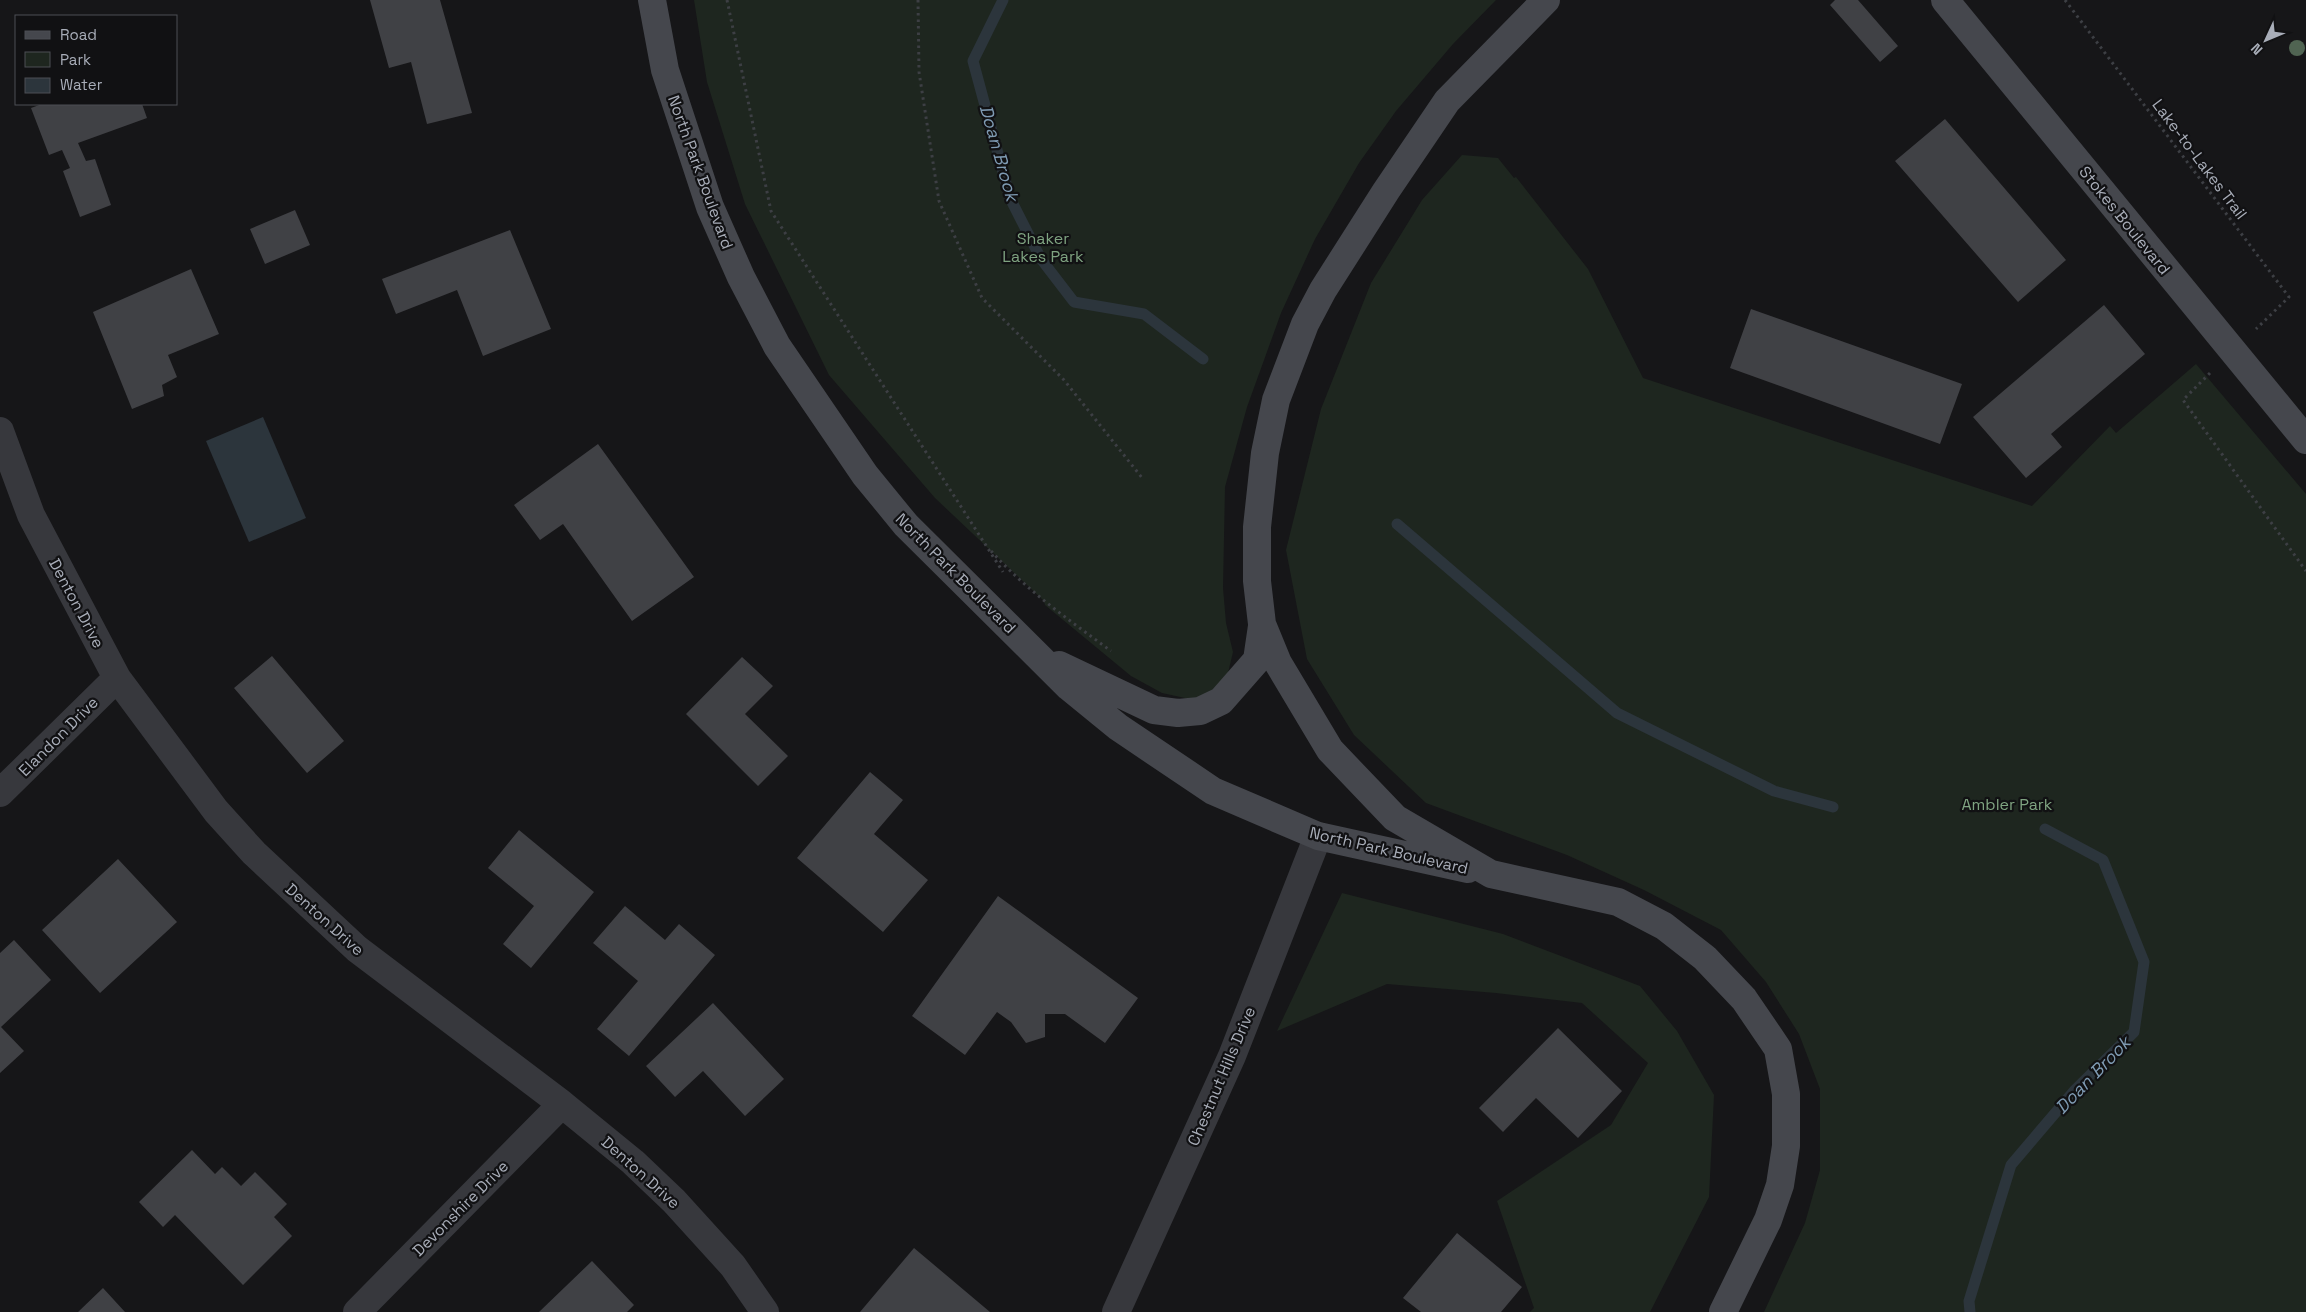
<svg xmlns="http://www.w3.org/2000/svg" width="2306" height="1312" font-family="'Space Grotesk',sans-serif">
<rect width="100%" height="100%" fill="#161618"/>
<path fill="#1e261f" d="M694 0H1496L1453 44 1396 111 1359 163 1315 239 1281 313 1247 407 1225 487 1223 588 1226 623 1233 652 1228 673 1217 688 1201 698H1185L1162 693 1131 676 1045 605 1044 601 935 498 829 375 745 204 707 82Z
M1462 155 1498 158 1514 178 1516 177 1588 269 1643 378 2032 506 2110 426 2116 433 2196 364 2306 494V1312H1764L1805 1223 1820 1170V1089L1799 1034 1766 982 1721 930 1644 890 1567 855 1426 803 1354 735 1307 659 1286 550 1321 409 1371 283 1422 200Z
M1342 893 1503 934 1640 986 1677 1031 1714 1095 1709 1197 1650 1312H1530L1534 1308 1497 1201 1611 1125 1648 1063 1582 1003 1496 993 1387 984 1277 1031Z"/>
<path fill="#2c353c" d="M263 417 306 518 249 542 206 441Z"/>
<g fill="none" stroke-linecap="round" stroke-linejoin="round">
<path stroke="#2c353c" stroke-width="11" d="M1003 0 973 61 1010 198 1041 259 1074 302 1144 314 1203 359
M1397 524 1617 713 1774 791 1833 807
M1970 1312 1969 1301 2011 1165 2074 1091 2134 1032 2144 962 2103 860 2045 829"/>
</g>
<path fill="#404145" d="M370 0H440L472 113 427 124 411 62 389 68Z
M1835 0H1858L1898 46 1880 62 1830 5Z
M42 104H142L147 118 78 143 86 161 95 159 111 205 80 217 63 171 70 168 62 150 49 155 31 108Z
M1945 119 2066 260 2018 302 1895 161Z
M295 210 310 245 265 264 250 229Z
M510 230 551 329 483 356 457 290 396 314 382 279Z
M191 269 219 334 168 355 177 377 162 385 164 396 132 409 93 312Z
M2104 305 2145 354 2051 434 2062 447 2026 478 1973 417Z
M1751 309 1962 384 1940 444 1730 368Z
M598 444 694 577 632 621 563 524 540 540 514 505Z
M272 656 344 741 307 773 234 688Z
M742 657 773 686 745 714 788 756 758 786 686 714Z
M870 772 903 800 874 834 928 880 883 932 797 858Z
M519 830 594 892 531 968 503 944 534 906 488 868Z
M118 859 177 922 100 993 42 930Z
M998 896 1138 998 1105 1043 1065 1014H1045V1037L1026 1043 1011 1022 997 1012 965 1055 912 1016Z
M625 906 665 940 679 924 715 955 629 1056 597 1029 638 981 593 943Z
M14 940 51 980 1 1027 24 1051 0 1073V953Z
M713 1003 784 1079 745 1116 703 1071 675 1097 646 1066Z
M1558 1028 1622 1091 1578 1138 1536 1098 1503 1132 1479 1108Z
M192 1150 215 1174 222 1167 241 1186 255 1172 287 1204 274 1217 292 1236 243 1285 175 1215 163 1227 139 1202Z
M1457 1233 1522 1287 1501 1312H1421L1403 1298Z
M914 1248 990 1312H860Z
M592 1261 634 1305 627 1312H539Z
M103 1288 125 1312H78Z"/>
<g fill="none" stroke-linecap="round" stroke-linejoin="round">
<path stroke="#3d3f44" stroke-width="3" stroke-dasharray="2.5 4" stroke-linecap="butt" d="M727 0 771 211 1003 572
M918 0 919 72 939 201 982 298 1064 380 1143 479
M2065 0 2289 297 2256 329
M2210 373 2183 400 2306 571
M991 551C1026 590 1069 620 1111 651"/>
<path stroke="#37383d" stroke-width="28" d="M0 431 31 515 117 678 216 811 254 853 357 949 562 1104 633 1162 674 1201 733 1266 765 1312
M0 793 117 678
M357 1312 562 1104
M1116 1312 1232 1056 1318 836"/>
<path stroke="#45474d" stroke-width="28" d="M652 0 665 70 710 207 741 277 777 346 865 475 906 525 1069 687 1118 727 1213 791 1318 836 1468 869
M1546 0 1447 101 1386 191 1323 290 1305 324 1276 400 1265 453 1257 527V581L1262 624 1278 663 1330 750 1395 818 1491 874 1618 902 1664 926 1705 958 1744 999 1778 1049 1786 1094V1146L1780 1185 1768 1220 1723 1312
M1945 0 2306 440
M1059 665 1154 710 1178 713 1200 711 1221 701 1257 660 1262 626"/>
</g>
<circle fill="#506452" cx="2297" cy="48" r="8"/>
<g text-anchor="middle" stroke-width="4.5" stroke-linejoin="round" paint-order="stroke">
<g font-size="16" fill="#a8adb8" stroke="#111113">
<text transform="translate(2200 159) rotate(53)" y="6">Lake-to-Lakes Trail</text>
<text transform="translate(701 172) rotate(70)" y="6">North Park Boulevard</text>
<text transform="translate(2125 220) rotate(51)" y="6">Stokes Boulevard</text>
<text transform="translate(956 573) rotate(45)" y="6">North Park Boulevard</text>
<text transform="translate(77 603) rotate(62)" y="6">Denton Drive</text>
<text transform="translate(58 736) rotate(-45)" y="6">Elandon Drive</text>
<text transform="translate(1389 850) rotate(13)" y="6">North Park Boulevard</text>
<text transform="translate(325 919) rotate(42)" y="6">Denton Drive</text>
<text transform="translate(1221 1076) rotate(-67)" y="6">Chestnut Hills Drive</text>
<text transform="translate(641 1172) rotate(42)" y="6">Denton Drive</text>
<text transform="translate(460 1208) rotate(-45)" y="6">Devonshire Drive</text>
</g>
<g font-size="16" fill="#7fa381" stroke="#111113">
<text x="1043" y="244">Shaker<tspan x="1043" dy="18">Lakes Park</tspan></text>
<text x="2007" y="810">Ambler Park</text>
</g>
<g font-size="18" font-style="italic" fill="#7f9bb3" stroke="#111113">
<text transform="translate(999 153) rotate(74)" y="6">Doan Brook</text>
<text transform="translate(2093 1075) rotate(-46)" y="6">Doan Brook</text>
</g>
</g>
<rect x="15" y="15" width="162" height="90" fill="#111113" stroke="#4d4f55"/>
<rect x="25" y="31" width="25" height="8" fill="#45474d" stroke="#4d4f55"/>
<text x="60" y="40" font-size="15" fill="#a8adb8">Road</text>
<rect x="25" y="52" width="25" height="15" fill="#1e261f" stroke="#4d4f55"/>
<text x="60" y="65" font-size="15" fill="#a8adb8">Park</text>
<rect x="25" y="78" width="25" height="15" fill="#2c353c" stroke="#4d4f55"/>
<text x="60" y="90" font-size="15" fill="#a8adb8">Water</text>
<g transform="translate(2266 40) rotate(226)" stroke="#111113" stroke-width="4" paint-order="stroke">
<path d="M0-4L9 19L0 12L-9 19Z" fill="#a8adb8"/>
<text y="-8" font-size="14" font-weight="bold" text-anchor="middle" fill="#a8adb8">N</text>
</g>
</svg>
